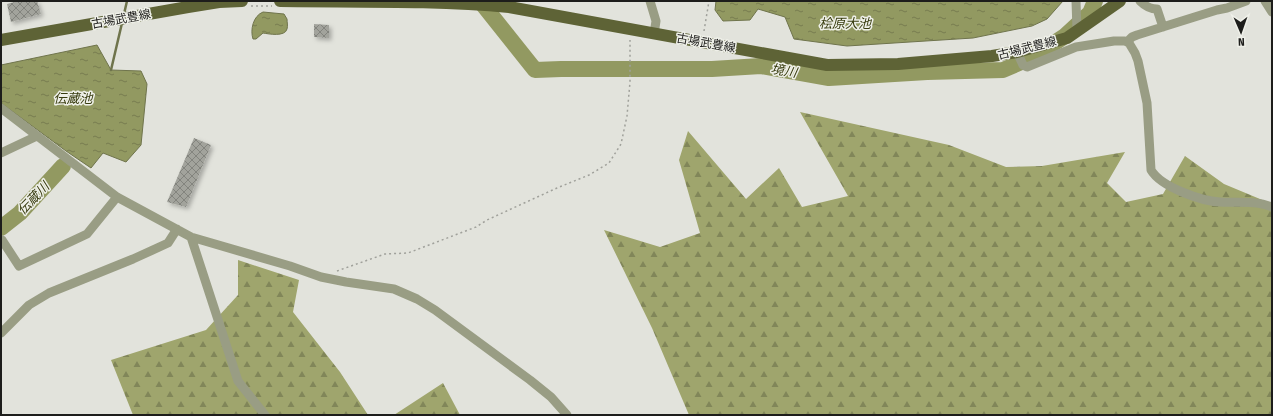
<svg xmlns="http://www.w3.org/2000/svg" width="1273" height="416" font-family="'Fira Sans Condensed','Noto Sans JP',sans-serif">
<defs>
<pattern id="forest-firs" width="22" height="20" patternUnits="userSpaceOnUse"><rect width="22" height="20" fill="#9fa56d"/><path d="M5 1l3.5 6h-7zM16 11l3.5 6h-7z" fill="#818659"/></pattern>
<pattern id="water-ripples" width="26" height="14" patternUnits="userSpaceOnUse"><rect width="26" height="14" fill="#929961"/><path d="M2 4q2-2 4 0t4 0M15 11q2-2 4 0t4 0" fill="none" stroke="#777c4f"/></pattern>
<pattern id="building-cross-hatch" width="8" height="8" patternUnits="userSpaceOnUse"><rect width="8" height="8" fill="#a2a39c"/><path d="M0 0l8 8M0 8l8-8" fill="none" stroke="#83847e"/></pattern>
<filter id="shadow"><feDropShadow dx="2.5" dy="2.5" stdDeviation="2" flood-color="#0004"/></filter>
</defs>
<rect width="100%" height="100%" fill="#e2e3dc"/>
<path fill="url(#forest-firs)" d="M800 112 949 145 1006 167 1042 166 1125 152 1107 183 1126 202 1163 194 1185 156 1224 184 1272 204V415H689L652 328 604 230 660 247 700 233 679 160 688 131 746 199 779 168 802 207 848 196Z
M238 260 299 280 293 312 340 372 368 415H133L111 360 206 330 238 295Z
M443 383 460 415H394Z"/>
<path fill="url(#water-ripples)" stroke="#6f744c" d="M716 1H1063L1047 19 1032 26 973 38 847 46 794 39 785 17 758 9 750 20 723 21 715 10Z
M263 12 284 14 287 19C287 22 288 26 287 29 285 37 269 34 263 33L256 39H253C250 30 253 16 263 12Z
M97 45 111 70 141 71 147 84 141 145 126 162 103 153 91 168 66 151 1 103V65Z"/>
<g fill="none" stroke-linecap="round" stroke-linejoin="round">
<path stroke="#6f744c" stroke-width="2.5" d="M124 14 127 1
M111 70 122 23"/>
<path stroke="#929961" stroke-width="16" d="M480 1 535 70 561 69H712L761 66 829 78 927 72 1003 70 1033 57 1065 36 1090 13 1095 1
M1 228 20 213 63 166"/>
</g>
<path fill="url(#building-cross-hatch)" filter="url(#shadow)" d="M18 1H37L41 14 11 22 7 4Z
M314 24 329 25V38L314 37Z
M194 138 211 145 186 207 167 202Z"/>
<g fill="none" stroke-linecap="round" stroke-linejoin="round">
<path stroke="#a0a19b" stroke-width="1.5" stroke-dasharray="2 3" stroke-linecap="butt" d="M251 6H272
M704 31 709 1
M337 271 385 254 408 253 476 227 487 220 557 188 589 175 609 163 621 144 627 116 630 82V40"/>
<path stroke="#999d84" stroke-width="9" d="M650 1 656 21 654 34
M1076 1 1077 30
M1140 1C1145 6 1150 9 1157 9L1163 27
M1265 1 1272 12
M1127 42 1132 37 1137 35 1217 10 1227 8 1246 1
M1017 52 1023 65 1027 67 1076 47 1114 41H1125L1129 43 1135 53 1138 61 1147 103 1151 170C1161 187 1201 201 1220 202 1237 203 1256 200 1272 207
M1 108 117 197 191 237 290 266 321 277 346 282 394 289 417 299 435 310 530 380 551 397 567 415
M1 153 37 136
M191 237 238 381 265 415
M1 241 2 240 19 266 87 234 117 197
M1 333 29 305 49 293 133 259 168 243 177 229"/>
<path stroke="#5e6336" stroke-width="12" d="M280 1C356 2 433 0 509 7L827 65 898 64 992 56 1017 52 1067 38 1120 1
M1 40 188 7 219 2 242 1"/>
</g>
<g text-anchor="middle" stroke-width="3" stroke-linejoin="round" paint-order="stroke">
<g font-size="12" fill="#1d1d1b" stroke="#eff0e9">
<text transform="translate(121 19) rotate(-10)" y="4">古場武豊線</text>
<text transform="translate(706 43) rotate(10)" y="4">古場武豊線</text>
<text transform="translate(1027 48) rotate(-14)" y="4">古場武豊線</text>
</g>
<g font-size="13" font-style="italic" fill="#383c0f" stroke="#eff0e9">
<text x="845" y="28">桧原大池</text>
<text transform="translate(784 70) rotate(10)" y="5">境川</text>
<text x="73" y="103">伝蔵池</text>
<text transform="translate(33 198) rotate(-46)" y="5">伝蔵川</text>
</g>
</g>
<rect width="1273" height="416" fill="none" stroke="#1d1d1b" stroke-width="4"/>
<g transform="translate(1241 32) rotate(178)" stroke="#eff0e9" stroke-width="3" paint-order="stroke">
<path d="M0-3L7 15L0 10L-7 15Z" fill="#1d1d1b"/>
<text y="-6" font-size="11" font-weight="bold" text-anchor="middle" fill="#1d1d1b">N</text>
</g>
</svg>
